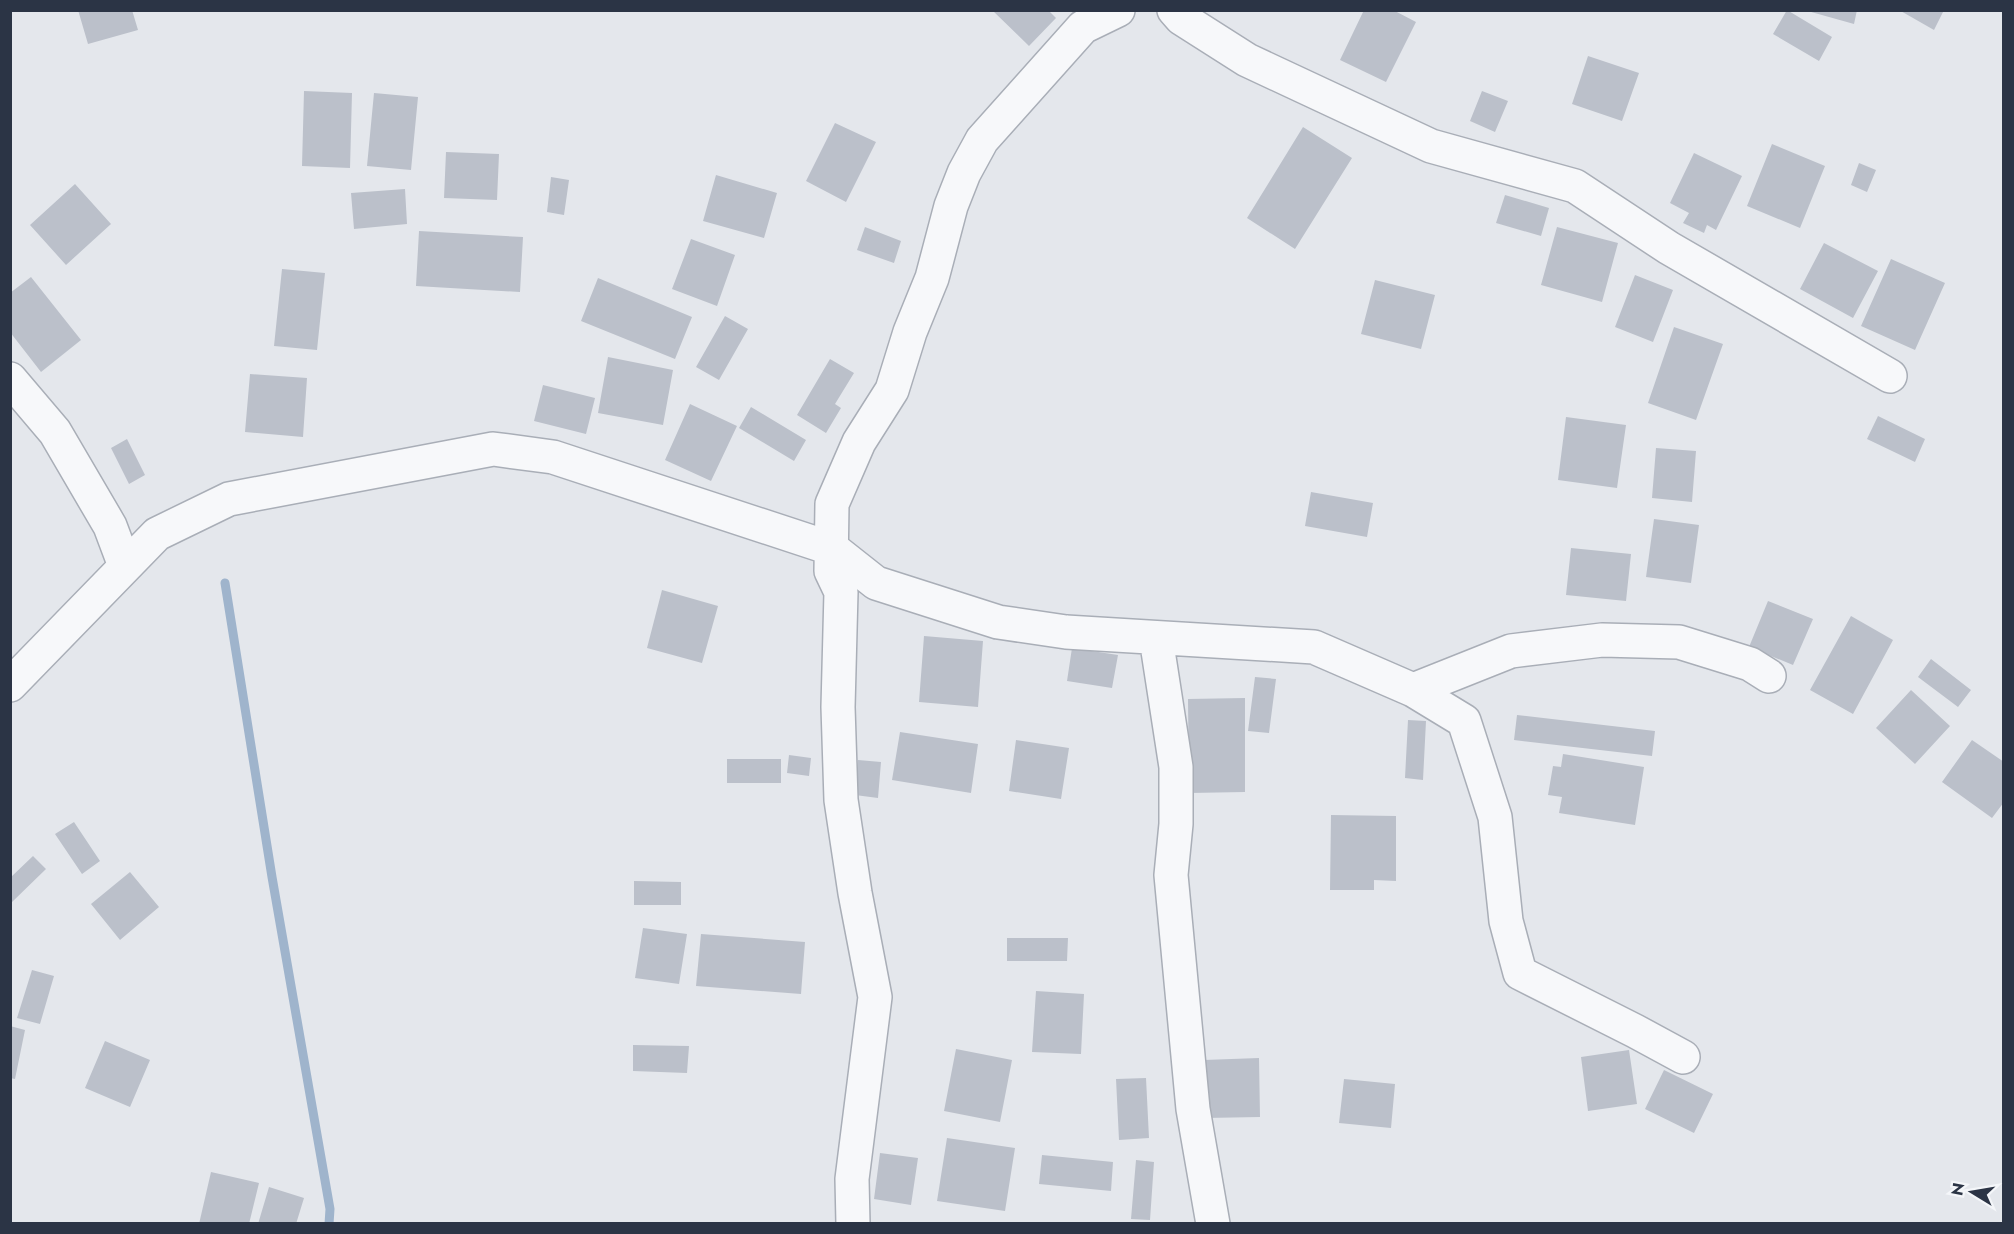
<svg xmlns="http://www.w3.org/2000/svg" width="2014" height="1234" font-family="Jost,sans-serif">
<rect width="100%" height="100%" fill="#e4e7ec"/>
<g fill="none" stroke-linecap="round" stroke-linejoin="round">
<path stroke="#9fb4cc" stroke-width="9" d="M225 583 272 877 330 1209 329 1224"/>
</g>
<path fill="#bbc0ca" d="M78 10H132L138 30 88 44Z
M992 10H1048L1056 18 1029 46Z
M1364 10H1393L1416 22 1386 82 1340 60Z
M1787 10 1832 37 1819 61 1773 34Z
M1804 10H1857L1854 24Z
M1899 10H1944L1934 30Z
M1588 56 1639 73 1622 121 1572 104Z
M304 91 352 93 350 168 302 166Z
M1482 91 1508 101 1495 132 1470 121Z
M374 93 418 97 411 170 367 166Z
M835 123 876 142 846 202 806 181Z
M1303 127 1352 158 1295 249 1247 218Z
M1772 144 1825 166 1800 228 1747 206Z
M446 152 499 154 497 200 444 198Z
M1694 153 1742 176 1716 230 1707 225 1704 233 1683 223 1689 213 1670 203Z
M1859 163 1876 170 1867 192 1851 185Z
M716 175 777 193 764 238 703 221Z
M551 177 569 180 564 215 547 212Z
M75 184 111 224 66 265 30 225Z
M405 189 407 224 354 229 351 193Z
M1505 195 1549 208 1541 236 1496 223Z
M865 227 901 241 894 263 857 250Z
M1557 227 1618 243 1602 302 1541 285Z
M419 231 523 237 520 292 416 286Z
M691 239 735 255 717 306 672 289Z
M1824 243 1878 271 1853 318 1800 289Z
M1891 259 1945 283 1915 350 1861 326Z
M282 269 325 273 317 350 274 346Z
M1635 275 1673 290 1653 342 1615 327Z
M31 277 81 340 41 372 10 332V293Z
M598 278 692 317 675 359 581 321Z
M1375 280 1435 295 1421 349 1361 334Z
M725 316 748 329 719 380 696 367Z
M1674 327 1723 344 1696 420 1648 403Z
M608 357 673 370 663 425 598 413Z
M830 359 854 373 835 404 841 408 826 433 797 415Z
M250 374 307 378 303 437 245 432Z
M543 385 595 398 586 434 534 421Z
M690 404 737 426 711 481 665 460Z
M751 407 806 440 794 461 739 428Z
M1878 416 1925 439 1915 462 1867 439Z
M1566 417 1626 425 1617 488 1558 480Z
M127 439 145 475 129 484 111 448Z
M1656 448 1696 451 1692 502 1652 498Z
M1311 492 1373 503 1367 537 1305 526Z
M1654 519 1699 525 1691 583 1646 577Z
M1571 548 1631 554 1626 601 1566 595Z
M662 590 718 606 702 663 647 648Z
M1768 601 1813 619 1793 665 1749 647Z
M1851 616 1893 640 1853 714 1810 690Z
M924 636 983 641 978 707 919 702Z
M1072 648 1118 655 1112 688 1067 681Z
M1931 659 1971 690 1958 707 1918 677Z
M1255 677 1276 679 1269 733 1248 731Z
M1911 690 1950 726 1915 764 1876 728Z
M1245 698V792L1189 793 1188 699Z
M1517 715 1655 731 1652 756 1514 740Z
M1408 720 1426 721 1423 780 1405 778Z
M900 732 978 744 971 793 892 780Z
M1016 740 1069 748 1061 799 1009 791Z
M1972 740 2004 762V802L1992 818 1942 782Z
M1563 754 1644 767 1635 825 1559 813 1562 797 1548 795 1553 766 1561 767Z
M789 755 811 758 809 776 787 773Z
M727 759H781V783H727Z
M858 760 881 762 878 798 855 795Z
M1331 815 1396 816V881L1374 880V890H1330Z
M74 822 100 861 82 874 55 834Z
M33 856 46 869 10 904V878Z
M130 872 159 907 120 940 91 904Z
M634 881 681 882V905H634Z
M643 928 687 934 679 984 635 978Z
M701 934 805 942 801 994 696 986Z
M1007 938H1068L1067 961H1007Z
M32 970 54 976 40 1024 17 1018Z
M1036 991 1084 994 1081 1054 1032 1052Z
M10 1026 25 1030 15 1079 10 1078Z
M105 1041 150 1060 130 1107 85 1088Z
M633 1045 689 1046 687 1073 633 1071Z
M956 1049 1012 1060 1000 1122 944 1111Z
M1629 1050 1637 1104 1588 1111 1581 1057Z
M1259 1058 1260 1117 1205 1118 1204 1060Z
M1664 1070 1713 1094 1694 1133 1645 1109Z
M1146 1078 1149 1138 1119 1140 1116 1079Z
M1344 1079 1395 1084 1391 1128 1339 1123Z
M947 1138 1015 1148 1005 1211 937 1201Z
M880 1153 918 1158 911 1205 874 1199Z
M1042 1155 1113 1162 1111 1191 1039 1184Z
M1136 1160 1154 1162 1150 1220 1131 1219Z
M211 1172 259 1183 249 1224H199Z
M269 1187 304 1198 296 1224H258Z"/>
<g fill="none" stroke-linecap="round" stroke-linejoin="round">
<defs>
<path id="minor" d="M1174 10 1181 18 1247 60 1431 146 1575 186 1669 248 1890 376
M10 379 55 432 110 526 125 566
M1156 638 1176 767V824L1171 875 1193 1109 1213 1224
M10 685 157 534 229 499 493 449 553 457 833 549 876 583 998 622 1066 632 1314 647 1413 690 1464 721 1495 817 1506 921 1520 973 1635 1031 1683 1057
M1413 690 1511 651 1602 640 1679 642 1750 664 1769 676
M853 1224 852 1179 875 997 855 893 841 800 838 707 841 592 831 571 832 504 859 442 892 390 910 332 932 278 951 206 964 173 982 140 1083 27 1118 10"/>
</defs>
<use href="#minor" stroke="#a9aeb7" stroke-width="36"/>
<use href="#minor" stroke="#f7f8fa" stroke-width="33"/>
</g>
<rect width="2014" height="1234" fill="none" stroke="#2b3445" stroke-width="24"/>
<g transform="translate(1972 1192) rotate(281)" stroke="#f4f6f9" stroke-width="4.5" paint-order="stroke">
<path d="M0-4.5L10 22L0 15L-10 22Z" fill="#2b3445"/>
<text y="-9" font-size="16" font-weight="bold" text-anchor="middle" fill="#2b3445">N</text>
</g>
</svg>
